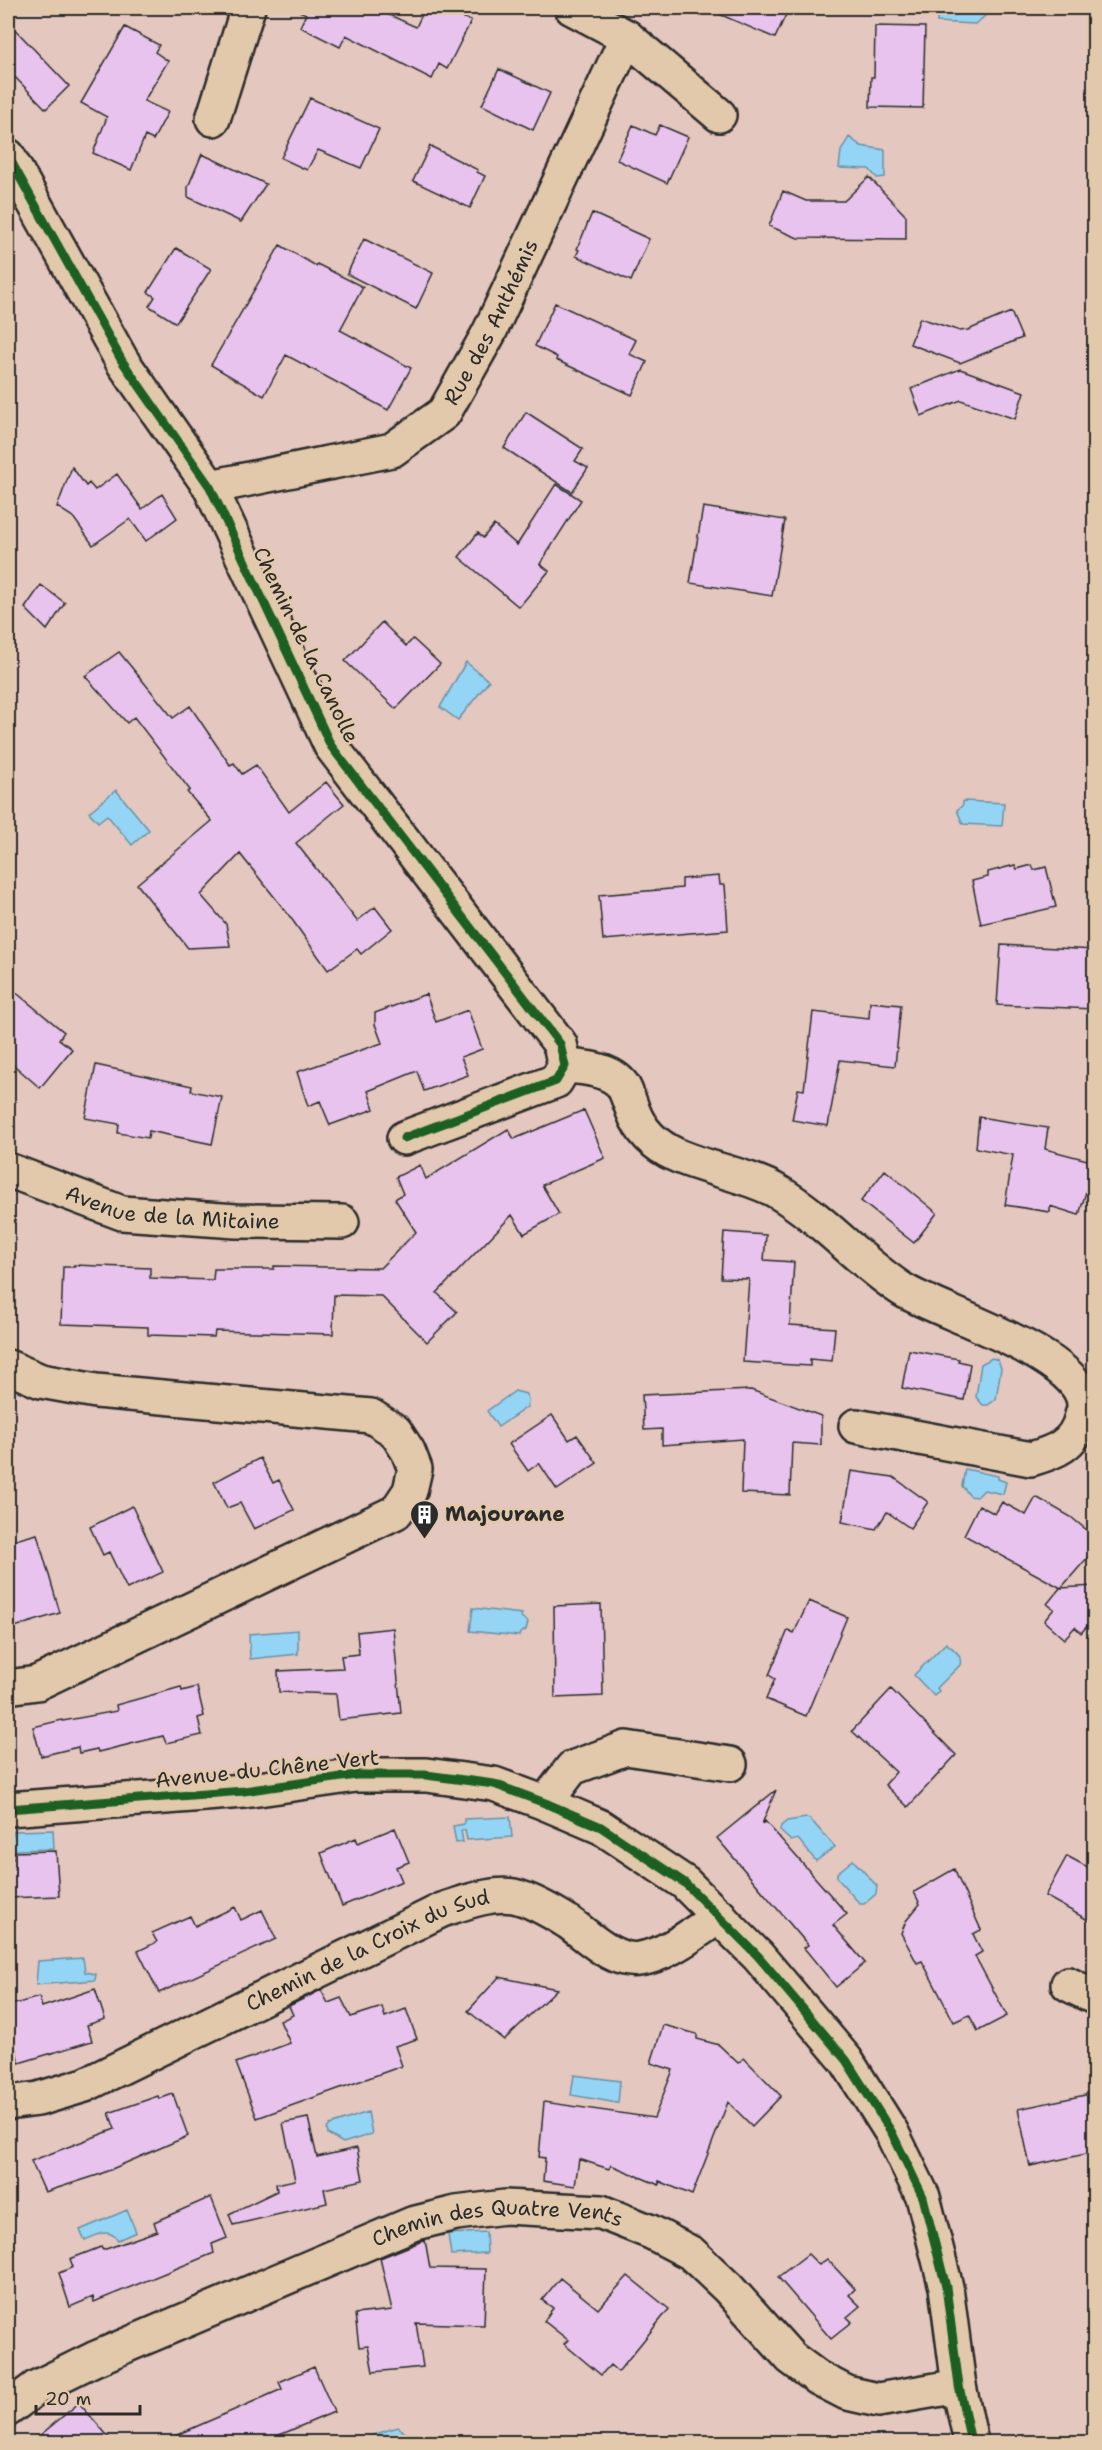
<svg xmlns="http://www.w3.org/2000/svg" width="1102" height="2450" font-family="'Shantell Sans',sans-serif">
<rect width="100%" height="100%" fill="#e4c7bf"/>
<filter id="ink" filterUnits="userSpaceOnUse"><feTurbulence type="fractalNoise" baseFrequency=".0167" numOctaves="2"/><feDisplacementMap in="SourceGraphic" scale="12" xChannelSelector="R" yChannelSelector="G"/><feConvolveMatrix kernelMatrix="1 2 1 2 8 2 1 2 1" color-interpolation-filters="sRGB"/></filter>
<g filter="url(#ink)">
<path fill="#94d5f5" stroke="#6a91a4" stroke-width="1.5" d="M942 8H988L985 16 975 24 937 22V13Z
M849 137 861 146 885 150V177L877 178 869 169 839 168 841 151Z
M466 662 489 681 458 720 440 707Z
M116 790 149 830 132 845 107 815 98 822 89 812Z
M963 801 1004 803 1002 826 963 824 957 810 963 805Z
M992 1358 998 1360 1001 1368 996 1399 988 1405H983L976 1397 981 1364Z
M515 1391 526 1394 528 1399 527 1407 498 1427 487 1411Z
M965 1469 998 1476V1479L1006 1482 1003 1494 984 1490 977 1497 970 1496 962 1486Z
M473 1608 522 1614 521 1617 528 1622 526 1630 520 1633 519 1636 470 1631Z
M298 1630V1654L250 1659 249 1634Z
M946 1643C953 1649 963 1655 960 1665L937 1688 939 1691 934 1696 914 1675Z
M510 1817 512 1837 467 1840 465 1830 461 1831 463 1842 456 1843 453 1826 464 1824V1819Z
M806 1818 810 1819 835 1847 816 1861 798 1839 791 1841 780 1831 781 1826 787 1821Z
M53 1830 54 1849 15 1850 14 1846 10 1842 14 1831Z
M853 1860 877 1886 876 1894 864 1904H860L837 1878V1873Z
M83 1958 85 1972 96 1974 95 1980 36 1985 38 1961Z
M574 2075 620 2081 618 2103 571 2095Z
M368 2112 372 2134 343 2143 328 2134 327 2129 330 2125Z
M127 2210 136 2232 118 2240C109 2227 97 2235 85 2240L80 2230Z
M486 2232 487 2253 451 2255 448 2234Z
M397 2427 407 2434 408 2438 405 2442H365L364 2438Z"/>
<path fill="#e7c3ee" stroke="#2b2b2b" stroke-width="1.5" d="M293 8H374L416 27 425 8H443L471 21 447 69 439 64 432 79 346 35 340 47 300 27 306 14Z
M705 8H789L775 38Z
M8 22 69 86 46 109 8 70Z
M875 26 925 27 923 108 870 107 871 77H874Z
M125 27 159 45 155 52 168 61 144 101 168 112 153 140 145 136 131 170 93 153 107 117 81 103Z
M499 69 550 93 533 130 482 105Z
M310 98 379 129 361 168 318 150 307 170 281 158Z
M633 125 655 135 660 125 688 137 667 183 617 160Z
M430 146 478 170 477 172 485 176 470 208 413 181Z
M202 154 266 184 241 222 188 197V187Z
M869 177 906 216V239L798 238 769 226 783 191 806 201H844Z
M592 213 649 239 631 281 576 256 579 250 577 249Z
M364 239 433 273 416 309 347 274Z
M280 245 316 266 317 264 363 287 340 330 411 368 388 410 286 355 264 396 211 365Z
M176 248 211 269 176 323 149 306 155 297 148 292Z
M555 303 636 340 629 354 647 362 632 395 556 360 557 357 535 346Z
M1011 312 1022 338 960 363 910 344 920 318 960 331 968 330Z
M960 369 1024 392 1015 419 961 400 921 416 911 389Z
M526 412 583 449 575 461 588 468 572 492 504 448Z
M72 467 86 486 89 483 95 490 117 474 142 509 162 494 177 518 146 541 130 519 93 545 73 517 57 507Z
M556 484 581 500 540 564 549 571 519 607 459 557 478 533 483 538 494 525 517 545Z
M703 507 785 520 772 596 690 583Z
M41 585 65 603 47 630 25 608Z
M382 622 406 646 413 639 440 664 396 709 345 661Z
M119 652 173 718 190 706 230 765 234 763 242 774 256 765 289 812 326 782 344 804 296 843 357 921 375 907 392 929 361 954 357 949 328 970 288 914 240 854 201 895 226 924 230 946 188 948 137 884 212 821 187 792 190 790 134 717 127 723 85 676Z
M1015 865 1017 869 1032 865 1034 870 1046 867 1056 907 981 924 972 881 988 877V872Z
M719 876 720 885H725L728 930 603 940 599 895 682 888V879Z
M1001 945 1095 950V1009L997 1005Z
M8 986 64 1032 59 1039 72 1049 40 1088 8 1060Z
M426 994 436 1022 468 1010 482 1049 461 1057 468 1075 424 1091 417 1071 368 1091 374 1109 330 1125 320 1101 308 1106 297 1072 382 1043 375 1024V1013Z
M870 1002 901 1005 895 1066 840 1060 828 1126 792 1120 798 1089 804 1090 813 1012 869 1018Z
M96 1065 192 1086 191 1091 222 1097 212 1144 149 1131 148 1138 118 1133 119 1124 85 1118Z
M584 1110 605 1158 542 1185 559 1214 524 1234 512 1215 437 1293 457 1312 427 1342 381 1296 334 1295 333 1334 215 1331 214 1337 148 1335V1327L61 1324 63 1267H74V1265L150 1268V1278L213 1280 214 1269H274V1266L380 1268 416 1232 395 1199 403 1194 396 1177 420 1165 426 1179 508 1129 514 1139Z
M979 1117 1048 1128 1045 1149 1095 1162 1079 1215 1050 1206V1212L1005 1205 1013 1155 976 1148Z
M885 1170 937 1213 914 1243 861 1201Z
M724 1232 766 1235 764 1260 794 1262 790 1325 835 1328 832 1361 810 1359V1366L743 1362 749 1279 721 1278Z
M909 1350 959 1359 958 1361 970 1364 964 1400 902 1388Z
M751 1390 821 1416V1445L792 1443 790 1495 741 1493 743 1439 662 1445V1429L644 1430 642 1395Z
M552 1415 569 1440 577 1435 597 1463 557 1490 539 1463 528 1471 509 1444Z
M260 1458 273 1483 279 1480 294 1510 254 1529 240 1503 227 1508 214 1482Z
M851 1471 893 1477 928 1502 910 1528 887 1512 876 1529 842 1522Z
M1036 1497 1071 1517 1095 1537V1549L1061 1588 964 1535 979 1505 995 1514 1002 1502 1026 1515Z
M132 1506 163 1572 127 1589 109 1552 103 1555 90 1527Z
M37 1534 60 1613 8 1629V1542Z
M1095 1586V1617L1081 1633 1075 1627 1064 1639 1044 1621 1054 1609 1047 1604 1060 1588Z
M809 1601 847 1617 806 1716 766 1699 775 1679 769 1675 788 1630 794 1633Z
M601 1604 603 1696 555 1698 554 1606Z
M393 1628 401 1713 339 1720 336 1694 279 1692 278 1671 343 1668 341 1656 359 1654 357 1632Z
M181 1687 182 1691 197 1687 204 1716 198 1718 202 1735 166 1743 163 1736 98 1752 97 1749 79 1753 78 1747 41 1756 33 1727 62 1720 63 1721 117 1711 116 1705Z
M891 1689 956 1755 908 1807 885 1785 896 1772 852 1731Z
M776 1790 762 1824 765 1821 847 1914 833 1925 865 1963 836 1987 804 1948 808 1945 717 1838Z
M395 1828 409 1862 396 1867 402 1881 342 1906 321 1853 356 1838 358 1843Z
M56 1851 59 1896 8 1898V1859H13L12 1852Z
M1067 1856 1095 1871V1924L1045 1896Z
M954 1869 981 1930 973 1934 982 1952 975 1956 1007 2016 978 2031 969 2015 954 2022 922 1961 917 1963 901 1933 906 1921 920 1904 914 1892Z
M235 1907 241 1920 262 1910 276 1939 159 1993 138 1951 157 1942 152 1933 190 1916 195 1926Z
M499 1977 557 1989 504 2040 468 2011Z
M95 1989 105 2019 87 2025 92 2041 19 2063 14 2043 8 2044V2006L39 1997 42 2007Z
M321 1990 328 2003 341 1998 351 2017 382 2007 385 2017 406 2009 417 2039 395 2046 402 2066 257 2118 236 2063 290 2043 280 2021 293 2015 289 2006Z
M663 2025 697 2034V2039L719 2045 738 2063 744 2058 781 2096 752 2126 728 2102 692 2195 659 2181V2185L611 2165 609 2169 579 2159 575 2186 543 2181 545 2158 539 2157 544 2102 654 2118 673 2070 651 2063Z
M1095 2093V2152L1030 2166 1018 2109Z
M173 2094 188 2136 98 2175 45 2192 31 2161 115 2129 109 2113 158 2096 159 2099Z
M308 2118 317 2157 357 2148 363 2180 324 2189 327 2203 233 2225 229 2214 277 2191 276 2184 295 2180 283 2123Z
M211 2197 227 2238 212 2244 214 2253 94 2302 93 2297 70 2307 59 2273 73 2267 70 2259 101 2247 103 2250 157 2231 154 2222Z
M425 2240 430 2268 486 2269 484 2325 416 2323 423 2367 373 2372 368 2346 359 2347 355 2314 392 2310 380 2258Z
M808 2254 819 2265 827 2259 855 2289 849 2295 860 2306 847 2317 852 2322 831 2339 778 2277Z
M628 2276 669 2309 618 2372 610 2365 601 2375 564 2344 568 2340 544 2321 553 2308 542 2300 560 2278 598 2309Z
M314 2367 334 2412 263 2442H161L282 2389 279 2382Z
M79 2403 113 2442H32Z"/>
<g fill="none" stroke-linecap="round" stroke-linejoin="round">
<defs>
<g id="street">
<path d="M572 8 627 37 719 115"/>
<path d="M213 119 248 8"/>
<path d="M8 156 122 361 210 487 331 746 560 1044 565 1066 556 1081 404 1138"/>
<path id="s1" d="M210 487 392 450 444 413 489 333 627 37"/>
<path d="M565 1066C583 1067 611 1069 623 1086 627 1093 630 1103 633 1111 641 1132 656 1146 676 1155 707 1169 751 1176 778 1192 824 1219 858 1261 903 1290 940 1313 1086 1356 1084 1406 1084 1410 1082 1415 1081 1419 1074 1445 1055 1452 1031 1459L856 1426"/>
<path id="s2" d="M8 1170 122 1213 236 1221 342 1222"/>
<path d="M8 1367 41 1381 96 1391 371 1416 395 1431 408 1451 415 1469 410 1491 396 1512 37 1683 8 1687"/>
<path d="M545 1803 572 1768 626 1748 730 1764"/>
<path d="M8 1809 244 1791 356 1775H426L494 1784 545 1803 601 1827 685 1883 758 1956 846 2060 892 2133 923 2197 946 2287 959 2386 971 2442"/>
<path d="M1068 1984 1094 1997"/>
<path id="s3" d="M8 2103 38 2099 85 2085 442 1910C463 1903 492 1892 514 1896 532 1900 552 1912 568 1922 587 1935 613 1963 639 1959 668 1955 696 1931 720 1916"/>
<path id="s4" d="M8 2409 37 2387 94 2359 412 2224 456 2213 505 2207 601 2212 651 2232 691 2253 728 2288 791 2358 818 2378 847 2393 878 2400 959 2386"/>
</g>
</defs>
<use href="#street" stroke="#2b2b2b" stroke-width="38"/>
<use href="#street" stroke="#e3c9ab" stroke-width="33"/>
<defs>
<path id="cycleway" d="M8 156 122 361 210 487 331 746 560 1044 565 1066 556 1081 404 1138
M8 1809 244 1791 356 1775H426L494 1784 545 1803 601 1827 685 1883 758 1956 846 2060 892 2133 923 2197 946 2287 959 2386 971 2442"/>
</defs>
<use href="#cycleway" stroke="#e3c9ab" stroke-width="13"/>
<use href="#cycleway" stroke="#1b5e20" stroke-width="9"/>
</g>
</g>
<defs>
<symbol id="building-pin" viewBox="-11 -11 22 30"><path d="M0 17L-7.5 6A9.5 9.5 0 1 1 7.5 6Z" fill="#2b2b2b" stroke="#e3c9ab"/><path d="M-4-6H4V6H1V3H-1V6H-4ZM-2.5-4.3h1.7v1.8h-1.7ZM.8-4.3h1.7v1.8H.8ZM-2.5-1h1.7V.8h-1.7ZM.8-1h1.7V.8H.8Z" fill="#fff"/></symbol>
</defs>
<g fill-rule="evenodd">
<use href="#building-pin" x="408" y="1498" width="33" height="45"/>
</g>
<g text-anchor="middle" stroke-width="5" stroke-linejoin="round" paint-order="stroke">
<g font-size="21" fill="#2b2b2b" stroke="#e3c9ab">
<text dy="7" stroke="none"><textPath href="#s1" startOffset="352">Rue des Anthémis</textPath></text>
<text transform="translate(306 645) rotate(64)" y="7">Chemin de la Canolle</text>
<text dy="7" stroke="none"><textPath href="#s2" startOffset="171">Avenue de la Mitaine</textPath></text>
<text transform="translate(267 1769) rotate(-6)" y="7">Avenue du Chêne Vert</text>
<text dy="7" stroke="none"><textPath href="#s3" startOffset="393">Chemin de la Croix du Sud</textPath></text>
<text dy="7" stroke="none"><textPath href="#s4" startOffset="531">Chemin des Quatre Vents</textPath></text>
</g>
<g font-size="21" font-weight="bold" fill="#2b2b2b" stroke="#e3c9ab" text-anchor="start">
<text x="445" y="1521">Majourane</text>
</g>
</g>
<rect width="1102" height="2450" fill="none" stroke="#e3c9ab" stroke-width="30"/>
<rect x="15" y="15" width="1072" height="2420" fill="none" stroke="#2b2b2b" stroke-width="2" filter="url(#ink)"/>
<path d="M36 2405v9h104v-9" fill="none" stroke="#2b2b2b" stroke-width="3"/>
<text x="45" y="2405" font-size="18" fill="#2b2b2b" stroke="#e3c9ab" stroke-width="4.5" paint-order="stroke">20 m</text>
</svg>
